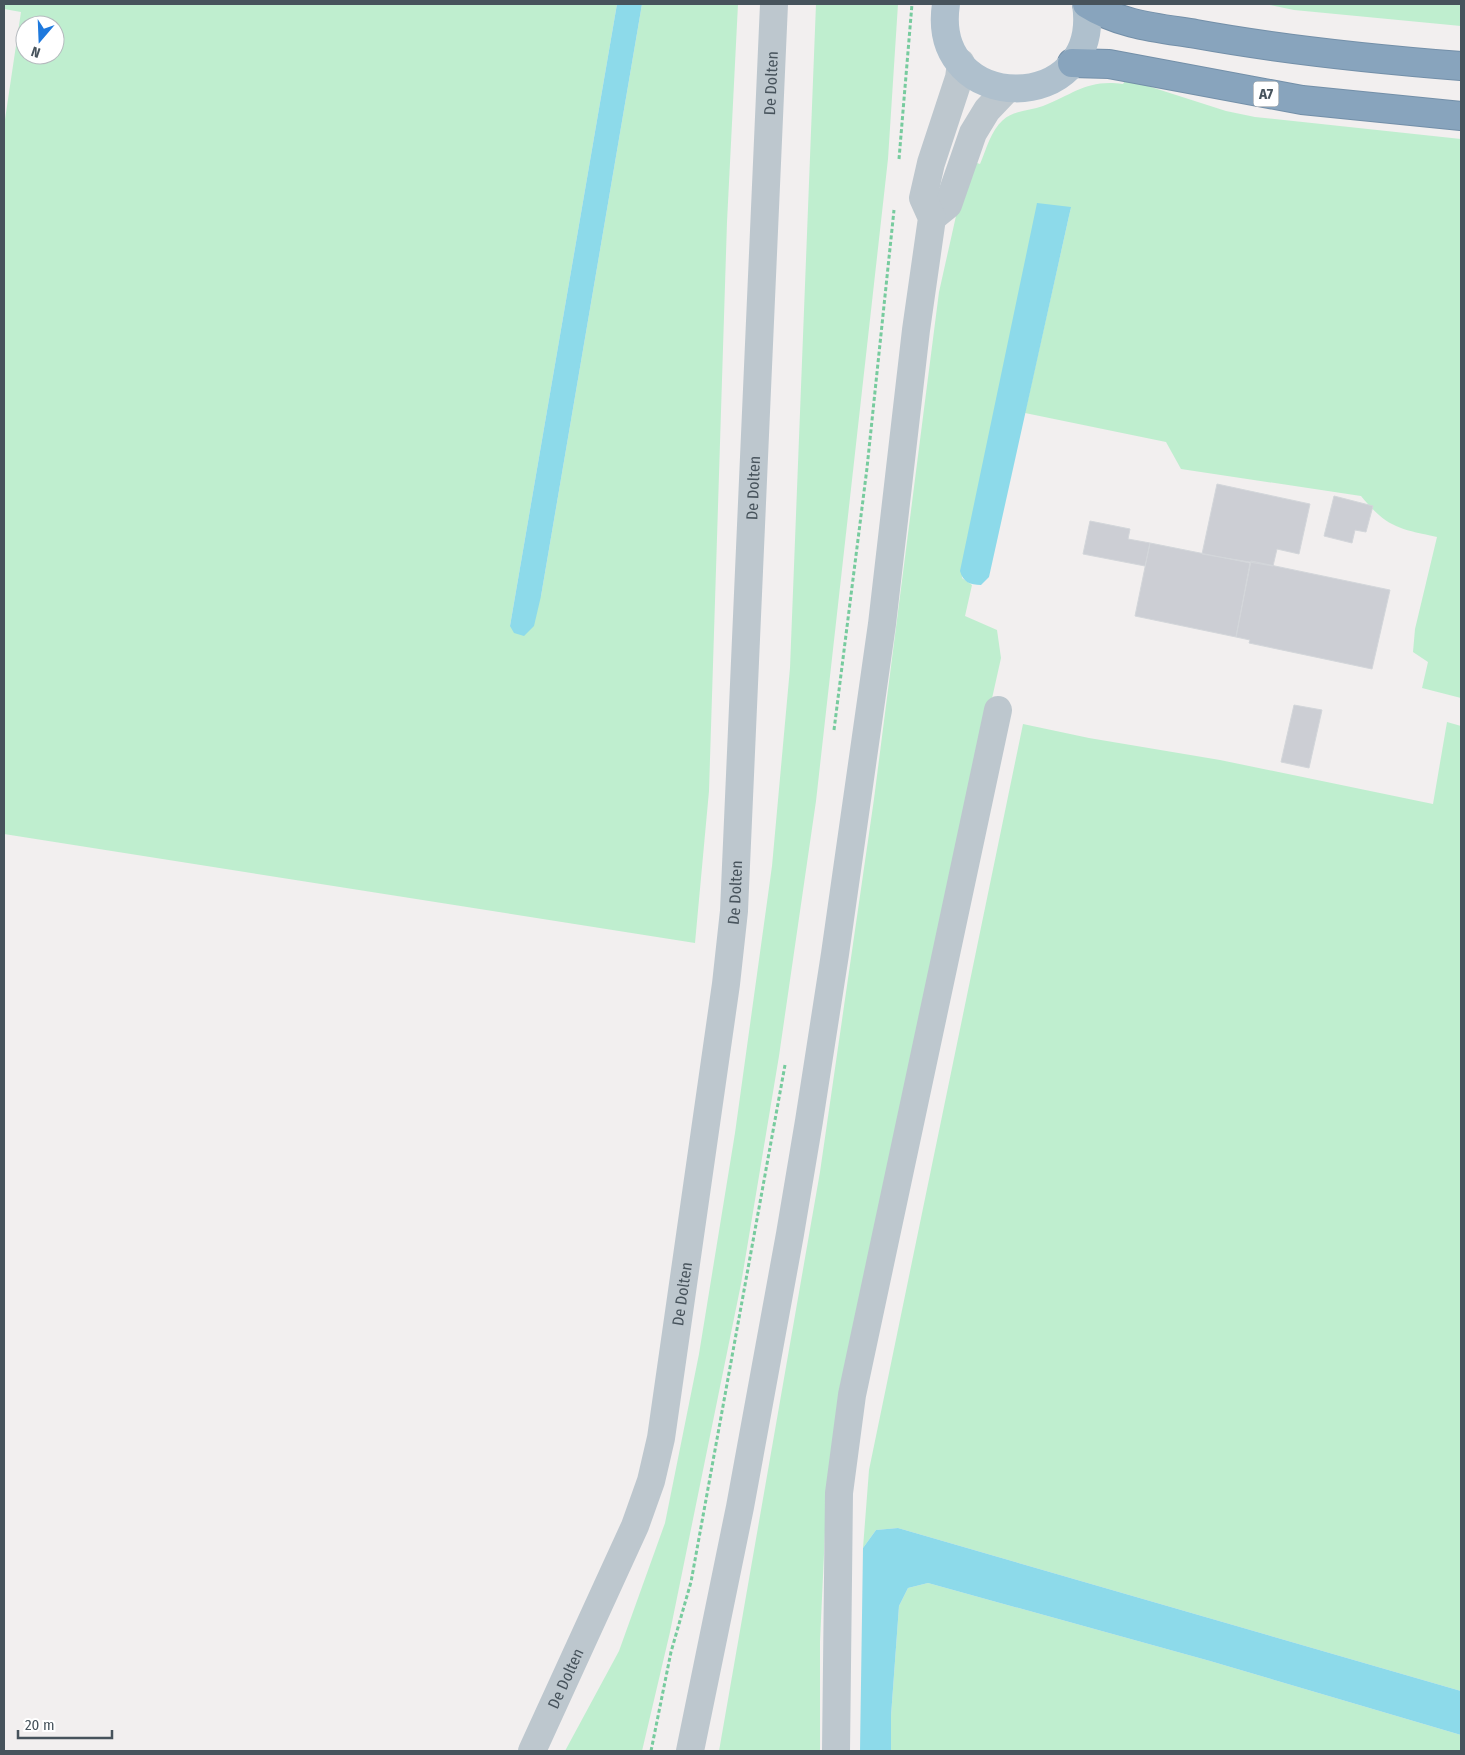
<svg xmlns="http://www.w3.org/2000/svg" width="1465" height="1755" font-family="'Fira Sans Condensed',sans-serif">
<rect width="100%" height="100%" fill="#f2efef"/>
<path fill="#bfeecf" fill-rule="evenodd" d="M4 4H617L510 626 541 596 642 4H738L727 222 709 791 695 943 4 834V126L21 12 4 9ZM25 25H55V55H25Z
M816 4H898L888 159 816 801 779 1056 741 1284 670 1632 642 1751H565L619 1651 665 1523 699 1354 735 1133 772 866 790 668Z
M1265 4H1461V26L1294 10Z
M1126 79 1226 111 1255 117 1461 139V698L1422 688 1428 662 1413 652 1415 629 1437 537C1400 529 1387 528 1361 496L1181 469 1166 442 1025 413 1071 207 962 578 972 585 965 616 997 630 1001 658 949 892 827 1488 820 1642V1751H719L820 1172 874 799 939 292 956 216 974 162 980 164C986 150 991 130 1003 120 1014 110 1030 111 1043 106 1074 94 1087 79 1123 84Z
M1447 722 1461 726V1691L898 1528 876 1530 863 1548 869 1470 1023 724 1089 738 1220 760 1433 804Z
M928 1583 1210 1661 1461 1735V1751H891V1716L899 1606 908 1588Z"/>
<path fill="#8ddaea" d="M617 4H642L541 596 534 626 524 636 514 633 510 626Z
M1037 203 1071 207 989 577 981 585C970 585 963 582 960 571Z
M898 1528 1461 1691V1735L1210 1661 928 1583 908 1588 899 1606 891 1716V1751H860L863 1548 876 1530Z"/>
<path fill="#ccced4" stroke="#d3d6da" d="M1217 484 1310 504 1299 554 1277 549 1273 566 1202 554Z
M1334 496 1373 506 1366 532 1355 530 1352 543 1324 536Z
M1090 521 1130 529 1128 539 1150 543 1145 566 1083 554Z
M1150 543 1250 563 1236 637 1135 616Z
M1251 561 1390 590 1372 669 1249 643 1250 640 1236 637Z
M1294 705 1322 710 1309 768 1281 762Z"/>
<g fill="none" stroke-linecap="round" stroke-linejoin="round">
<defs>
<path id="highway" d="M1087 4C1120 25 1159 28 1196 34 1284 50 1372 59 1461 66
M1072 63 1109 64 1302 100 1461 116"/>
</defs>
<use href="#highway" stroke="#738fa8" stroke-width="30"/>
<path stroke="#77cb9e" stroke-width="3" stroke-dasharray="4 2.5" stroke-linecap="butt" d="M899 159 912 4
M834 730 867 468 894 210
M651 1751 671 1652 691 1582 785 1065"/>
<g stroke="#bdc7ce" stroke-width="28">
<path d="M932 218 948 205 973 133 987 110 1007 89"/>
<path id="s1" d="M532 1751 635 1526 651 1481 661 1438 726 984 734 911 774 4"/>
<path d="M690 1751 740 1507 790 1234 809 1121 835 954 882 624 916 330 932 218 923 198 931 163 959 78 961 63"/>
<path d="M836 1751 839 1493 852 1395 998 710"/>
</g>
<path stroke="#afc0cd" stroke-width="28" d="M946 4C929 116 1103 117 1086 4"/>
<use href="#highway" stroke="#88a4bd" stroke-width="28"/>
</g>
<g text-anchor="middle" stroke-width="4" stroke-linejoin="round" paint-order="stroke">
<rect fill="#fff" stroke="#7e878d" stroke-width="1" x="1253.5" y="81.5" width="25" height="25" rx="4"/>
<g font-size="15" font-weight="bold" fill="#47535c">
<text x="1266" y="99">A7</text>
</g>
<g font-size="16" fill="#47535c" stroke="#fff">
<text dy="6" stroke="none"><textPath href="#s1" startOffset="1700">De Dolten</textPath></text>
<text dy="6" stroke="none"><textPath href="#s1" startOffset="1295">De Dolten</textPath></text>
<text dy="6" stroke="none"><textPath href="#s1" startOffset="890">De Dolten</textPath></text>
<text dy="6" stroke="none"><textPath href="#s1" startOffset="485">De Dolten</textPath></text>
<text dy="6" stroke="none"><textPath href="#s1" startOffset="80">De Dolten</textPath></text>
</g>
</g>
<rect width="1465" height="1755" fill="none" stroke="#47535c" stroke-width="10"/>
<g transform="translate(40 40) rotate(199)"><circle r="24" fill="#ffffff" stroke="#b5babe"/>
<path d="M0-4L9 19L0 12L-9 19Z" fill="#1e79dd"/>
<text y="-8" font-size="14" font-weight="bold" text-anchor="middle" fill="#47535c">N</text>
</g>
<path d="M18 1730v8h94v-8" fill="none" stroke="#47535c" stroke-width="2.5"/>
<text x="25" y="1730" font-size="15" fill="#47535c" stroke="#ffffff" stroke-width="4" paint-order="stroke">20 m</text>
</svg>
